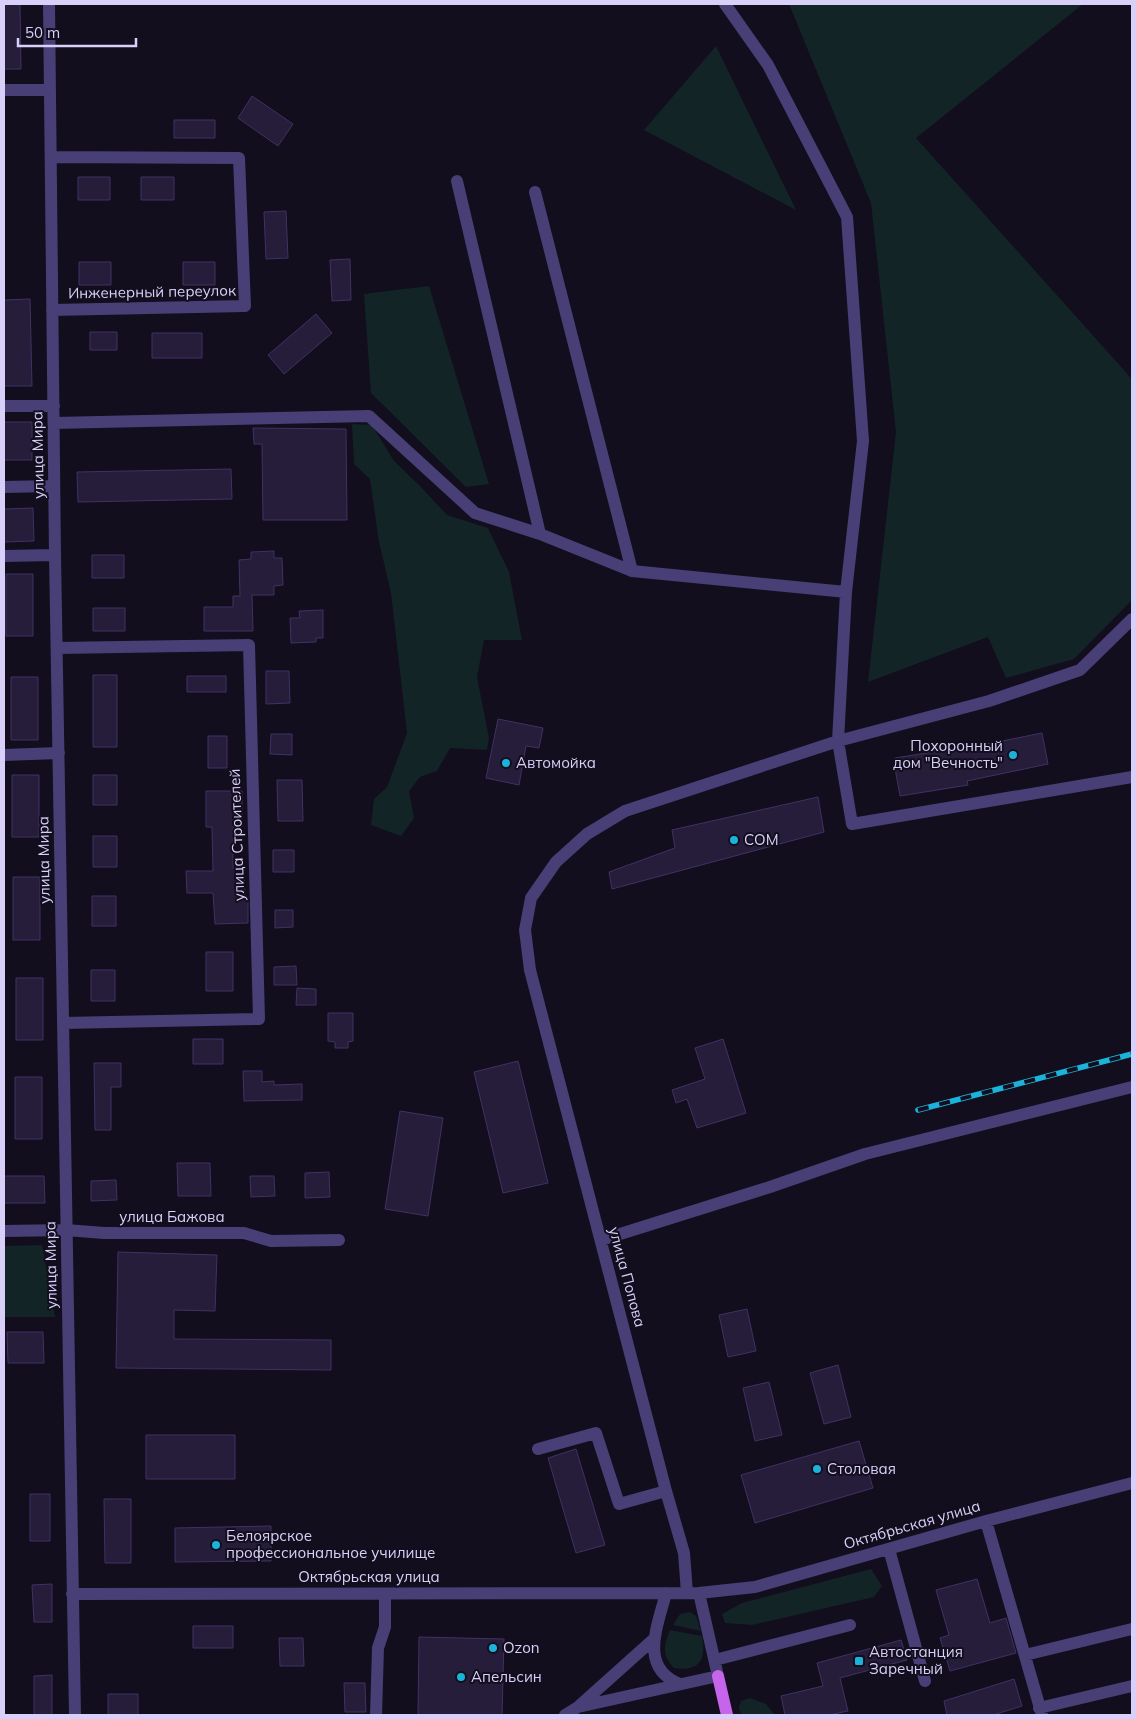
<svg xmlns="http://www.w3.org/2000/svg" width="1136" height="1719" font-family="Mulish,sans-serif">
<rect width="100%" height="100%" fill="#120e1d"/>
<path fill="#122426" d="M789 4H1083L916 138 1132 379V600L1074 659 1006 678 988 637 868 682 896 432 871 203Z
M716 46 796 210 644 130Z
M429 286 489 484 466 487 371 393 364 294Z
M352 424 372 425 394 461 420 486 447 515 488 528 509 572 522 640H484L477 677 489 738 487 750 450 748 437 771 420 777 409 791 414 818 401 836 371 825 374 799 387 787 407 733 391 593 379 542 370 479 354 464Z
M42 1245 55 1317H4V1246Z
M871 1569 882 1586 874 1597 752 1625 725 1623 722 1614 742 1603Z
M690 1612 696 1616 701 1631 673 1625 680 1614Z
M670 1630 702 1636C706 1659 701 1672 674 1668 662 1655 663 1646 670 1630Z
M750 1698 766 1704 775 1715H741L739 1707 741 1701Z"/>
<path fill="#261d3b" stroke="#413164" d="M4 4H20L21 69H4Z
M252 96 293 124 278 146 238 118Z
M174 120H215V138H174Z
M78 177H110V200H78Z
M141 177H174V200H141Z
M286 211 288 258 266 259 264 212Z
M350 259 351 300 332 301 330 260Z
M79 262H111V285H79Z
M183 262H215V285H183Z
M30 299 32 386H4V300Z
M316 314 332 333 284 374 268 355Z
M90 332H117V350H90Z
M152 333H202V358H152Z
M4 422H32V460H4Z
M253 428 346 429 347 520H263L262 444H254Z
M231 469 232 499 78 502 77 472Z
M33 508 34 541 4 542V509Z
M274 551V558H282L283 585 274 586V595H252L253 631H204V607H233V596H240L239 560 251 559V552Z
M92 555H124V578H92Z
M6 574H33V636H6Z
M93 608H125V631H93Z
M323 610V638H316V642L291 643 290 618H300L299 611Z
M266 671H289L290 703 266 704Z
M93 675H117V747H93Z
M187 676H226V692H187Z
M11 677H38V740H11Z
M498 719 543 728 539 748 526 746 519 785 486 778Z
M1042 733 1048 764 967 781 968 785 900 796 895 768V758L958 748V750Z
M271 734H292V755L270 754Z
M208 736H227V768H208Z
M12 775H39V837H12Z
M93 775H117V805H93Z
M277 780H302L303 821H278Z
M206 791H242V827H233V868H244L245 900H248V923L215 924 213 893H187L186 871H213L212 827H206Z
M818 797 824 832 612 889 609 872 675 848 672 830Z
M93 836H117V867H93Z
M273 850H294V872H273Z
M13 877H40V940H13Z
M92 896H116V926H92Z
M275 910H293V927L275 928Z
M206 952H233V991H206Z
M296 966 297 985H274V967Z
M91 970H115V1001H91Z
M16 978H43V1040H16Z
M297 988 316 989V1005H296Z
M328 1013H353V1041L348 1042V1048H335V1042L328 1041Z
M193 1039H223V1064H193Z
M723 1039 746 1113 697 1128 687 1099 676 1103 672 1090 705 1079 695 1048Z
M518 1061 548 1183 503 1193 474 1072Z
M94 1063H121V1087H111V1130H95Z
M243 1071H262V1082L274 1081V1085L302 1084V1100L244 1101Z
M15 1077H42V1139H15Z
M400 1111 443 1118 428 1216 385 1209Z
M177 1163H210L211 1196H178Z
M329 1172 330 1197 305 1198V1173Z
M4 1176H44L45 1203H4Z
M250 1176H274L275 1196 251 1197Z
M116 1180 117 1200 91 1201V1181Z
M118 1252 217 1255 215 1311 174 1310V1339L331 1340V1370L116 1368Z
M747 1309 756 1351 728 1357 719 1315Z
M7 1332H43L44 1363H8Z
M838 1365 851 1417 824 1424 810 1373Z
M769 1382 782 1435 755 1441 743 1388Z
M146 1435H235V1479H146Z
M859 1441 873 1488 755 1523 741 1475Z
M576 1449 605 1545 576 1553 548 1458Z
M30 1494H50V1541H30Z
M104 1499H131V1563H105Z
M271 1526V1561L175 1562V1528Z
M977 1579 990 1623 1006 1618 1016 1653 950 1671 940 1638 949 1635 936 1590Z
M52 1584V1622H34L32 1585Z
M193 1626H233V1648H193Z
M419 1637 504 1639 502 1715H418Z
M279 1638H303L304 1666H280Z
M901 1640 907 1660 840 1678 848 1711 829 1715H785L781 1696 823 1686 817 1663Z
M52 1675V1715H34V1676Z
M1014 1679 1022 1706 993 1715H947L944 1701Z
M344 1683H365L366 1712H345Z
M108 1694H138V1715H108Z"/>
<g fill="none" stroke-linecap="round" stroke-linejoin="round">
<path stroke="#473f76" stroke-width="12" d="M49 4 55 555 75 1715
M725 4 768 65 847 217 863 441 846 592 838 741 852 824 1132 777
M4 90H50
M51 157 239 158 245 306 52 310
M457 181 540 534
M535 192 632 571
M4 406H54
M54 423 369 416 475 513 540 534 632 571 846 592
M4 487 54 486
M4 556 55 555
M57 648 249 645 259 1019 63 1023
M4 755 59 753
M4 1231 66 1230 104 1233H244L271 1241 339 1240
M601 1240 770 1187 865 1154 1132 1087
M538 1449 596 1433 619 1504 666 1491
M986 1521 1042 1715
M889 1549 925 1681
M666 1593C658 1625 638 1668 680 1684
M687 1593 684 1553 666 1491 530 970 525 930 531 898 556 862 587 834 625 811 838 741 989 701 1080 670 1132 619
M699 1593 755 1587 986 1521 1132 1483
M72 1594 699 1593 718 1676 578 1707
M1025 1655 1132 1629
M715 1660 850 1625
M1039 1708 1132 1686
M376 1715 378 1648 385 1627V1594
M565 1715 578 1707 655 1638"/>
<path stroke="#c764ec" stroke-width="12" d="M718 1676 727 1715"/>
<defs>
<path id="rail" d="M918 1110 1132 1054"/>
</defs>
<use href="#rail" stroke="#1bb3d9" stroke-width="5.5"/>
<use href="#rail" stroke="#120e1d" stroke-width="4" stroke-dasharray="11" stroke-linecap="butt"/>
</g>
<g fill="#1bb3d9" stroke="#120e1d" stroke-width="2">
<circle cx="1013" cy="755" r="5"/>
<circle cx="506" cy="763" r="5"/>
<circle cx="734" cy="840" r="5"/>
<circle cx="817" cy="1469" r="5"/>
<circle cx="216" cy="1545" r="5"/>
<circle cx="493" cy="1648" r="5"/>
<rect x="854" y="1656" width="10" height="10" rx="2.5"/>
<circle cx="461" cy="1677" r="5"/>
</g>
<g text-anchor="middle" stroke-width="4" stroke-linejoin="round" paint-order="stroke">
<g font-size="15" fill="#d9d0f9" stroke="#120e1d">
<text transform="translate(152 292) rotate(-1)" y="5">Инженерный переулок</text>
<text transform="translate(38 455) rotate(-91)" y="5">улица Мира</text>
<text transform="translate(237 835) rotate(-92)" y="5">улица Строителей</text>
<text transform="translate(44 860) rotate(-91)" y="5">улица Мира</text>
<text x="172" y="1222">улица Бажова</text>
<text transform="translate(51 1265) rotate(-91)" y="5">улица Мира</text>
<text transform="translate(627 1277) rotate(75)" y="5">улица Попова</text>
<text transform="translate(912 1525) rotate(-16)" y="5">Октябрьская улица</text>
<text x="369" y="1582">Октябрьская улица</text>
</g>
<g font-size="15" fill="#d9d0f9" stroke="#120e1d" text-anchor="start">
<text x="1003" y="751" text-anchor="end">Похоронный<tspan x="1003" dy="17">дом "Вечность"</tspan></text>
<text x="516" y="768">Автомойка</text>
<text x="744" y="845">СОМ</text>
<text x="827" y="1474">Столовая</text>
<text x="226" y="1541">Белоярское<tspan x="226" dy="17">профессиональное училище</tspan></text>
<text x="503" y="1653">Ozon</text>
<text x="869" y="1657">Автостанция<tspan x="869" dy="17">Заречный</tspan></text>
<text x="471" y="1682">Апельсин</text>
</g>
</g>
<rect width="1136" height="1719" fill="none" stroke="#d9d0f9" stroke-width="10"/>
<path d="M18 38v8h118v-8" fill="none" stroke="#d9d0f9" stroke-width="2.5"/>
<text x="25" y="38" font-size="15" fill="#d9d0f9" stroke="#120e1d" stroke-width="4" paint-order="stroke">50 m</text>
</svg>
